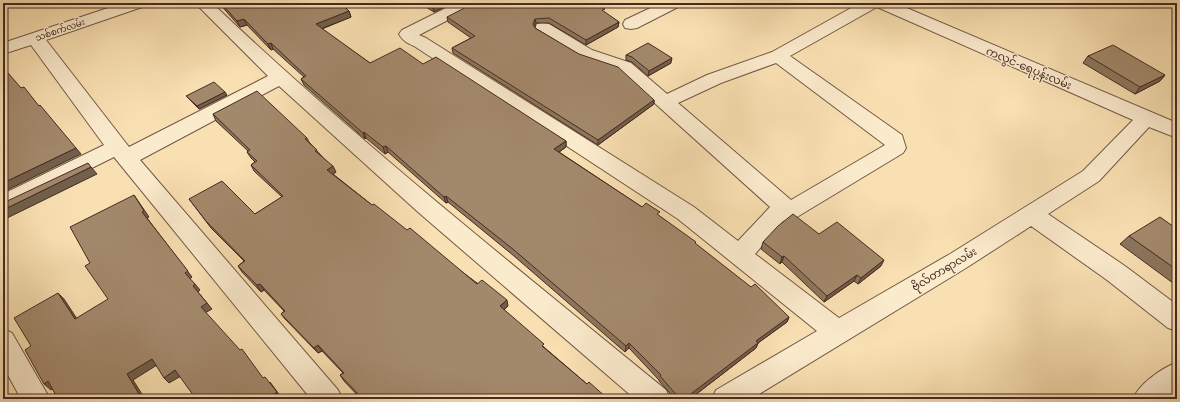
<svg xmlns="http://www.w3.org/2000/svg" width="1180" height="402" font-family="Alegreya,'Noto Sans Myanmar',serif">
<rect width="100%" height="100%" fill="#f9e0b2"/>
<filter id="stains"><feTurbulence type="fractalNoise" baseFrequency=".005" numOctaves="4"/><feColorMatrix values="0 0 0 0 .2 0 0 0 0 .09 0 0 0 0 .02 0 0 0 .5 -.17"/></filter>
<radialGradient id="worn" r=".72"><stop offset=".6" stop-color="#630" stop-opacity="0"/><stop offset="1" stop-color="#630" stop-opacity=".3"/></radialGradient>
<g fill="none" stroke-linecap="round" stroke-linejoin="round">
<defs>
<path id="minor" d="M123 3H147L145 6 46 40 129 147 268 76 195 3H212C356 140 512 264 666 390L670 399H635L418 212 279 86 140 160 338 390 342 399H311L114 157 3 212V194L104 145 31 45 3 54V43Z
M456 3H477L475 6 419 35 426 38 694 207 738 241 770 207 619 71 580 58 537 32 535 28 537 24 543 23 549 24 592 50 631 63 667 94 707 75 772 52 860 3H895L1177 123V138L1149 127 1099 181 1048 214 1125 266 1177 305V331L1168 328 1107 280 1031 226 966 268 751 399H712L716 390 817 331 678 219 414 46C407 43 403 41 399 34L402 30ZM877 7 1133 120 1083 171 950 254 839 318 755 254 783 221 797 217 903 153 906 148 902 135 790 56ZM776 63 885 145 791 200 678 103 721 83Z
M661 3H682L680 6 637 28 631 29 625 28 623 24 625 20Z
M3 329 12 333 50 399H21L3 366Z
M1177 362V392L1168 399H1133C1140 383 1161 369 1177 362Z"/>
</defs>
<use href="#minor" stroke="#735845" stroke-width="2"/>
<use href="#minor" fill="#fbebcd" fill-rule="evenodd"/>
</g>
<path fill="#8c765d" stroke="#462a21" d="M219 3H340L349 11 351 17 322 29 370 63 423 64 566 141V147L559 152 642 207 659 216 789 317 787 322 758 343 756 348 690 399H675L659 381V380L629 348 625 352 514 256 448 202 446 203 388 152 385 154 366 138 365 139 304 85 301 79 304 77 273 49 271 50 247 25 240 27Z
M425 3H453L434 12 426 7Z
M605 13 619 22 618 27 586 45 549 23H536L535 26V28L654 100V104L598 145 453 53 452 48 471 38 448 22 447 17Z
M626 55 671 63 648 76 632 62 626 60Z
M1088 56 1165 75 1160 81 1135 94 1083 63Z
M227 95 199 109 186 96Z
M213 114 307 138 309 142 336 172 333 174 372 205 508 306 504 310 545 348 587 384 608 399H361L344 381 340 375 343 373 322 351 318 353 285 319 281 314 284 311 264 290 261 292 242 272 238 266 244 261 211 228 189 199 255 214 282 197 254 171 251 165 255 162 251 158 247 152 248 151 216 121Z
M1177 229V286L1120 244 1129 236Z
M819 234 881 266 858 284 854 281 824 302 782 262 780 264 761 249 763 242Z"/>
<path fill="#72604c" stroke="#462a21" d="M442 3H453L434 12 433 8Z
M349 11 351 17 318 30 316 24Z
M244 19 247 25 240 27 237 21Z
M535 19 536 23 534 29 533 24Z
M619 22 618 27 586 45V40Z
M271 43 273 49 271 50 268 44Z
M672 58 671 63 648 76 649 71Z
M1165 75 1160 81 1135 94 1140 87Z
M225 92 227 95 199 109 197 106Z
M654 100V104L598 145V140Z
M364 132 366 138 365 139 363 133Z
M566 141V147L555 155 554 149Z
M386 146 388 152 385 154 383 147Z
M76 148 81 154 3 192V183Z
M333 166 336 172 330 176 327 170Z
M91 167 97 174 3 220V210Z
M134 195 149 217 147 218 192 277 190 279 185 273 142 212Z
M446 196 448 202 446 203 444 197Z
M784 256 782 262 780 264 782 257Z
M884 260 881 266 858 284 861 278Z
M857 275 854 281 824 302 827 296Z
M195 284 200 290 198 292 212 309 205 313 201 307 193 286Z
M260 284 264 290 261 292 257 285Z
M58 293 64 299 81 325 75 319Z
M507 300 508 306 501 312 500 306Z
M789 317 787 322 758 343 756 348 690 399H684L756 341Z
M629 343V348L625 352 626 346Z
M318 345 322 351 318 353 314 348Z
M152 359 157 365 133 380 145 399H142L127 374Z
M175 370 181 376 169 383 164 378Z
M48 381 56 387 51 390 44 384Z
M270 382 281 397 278 399H276L273 395Z"/>
<path fill="#a3896c" stroke="#462a21" d="M221 3H340L349 11 316 24 370 63 400 48 423 64 436 57 566 141 554 149 642 207 646 203 660 212 657 214 696 242 695 243 751 287 755 284 789 317 756 341 758 343 684 399H680L660 376 661 375 629 343 626 346 514 250 446 196 444 197 386 146 383 147 364 132 363 133 301 79 306 76 271 43 268 44 244 19 237 21Z
M426 3H442L433 8Z
M474 3H597L605 9 602 10 619 22 586 40 549 18 535 19 533 24 535 28 579 54 618 67 654 100 598 140 452 48 475 36 447 17Z
M648 43 672 58 649 71 632 57 626 55Z
M1113 45 1165 75 1140 87 1088 56Z
M3 67 21 88 24 87 39 106 40 105 76 148 3 183Z
M214 82 225 92 197 106 186 96Z
M257 91 307 138 305 139 317 150 315 151 333 166 327 170 372 205 374 204 407 230 410 228 477 284 482 280 507 300 500 306 544 344 542 346 587 384 589 382 608 399H363L340 375 344 373 318 345 314 348 281 314 285 311 260 284 257 285 238 266 245 261 206 221 189 199 222 181 255 214 283 196 251 165 257 161 247 152 250 150 213 114Z
M88 163 91 167 3 210V203Z
M134 195 144 211 142 212 188 271 185 273 195 284 193 286 207 303 201 307 240 350 242 349 263 378 265 377 277 392 273 395 276 399H196L175 370 164 378 152 359 127 374 142 399H58L48 381 44 384 25 350 31 346 14 318 58 293 75 319 108 299 85 266 90 263 70 227Z
M793 214 819 234 837 222 884 260 861 278 857 275 827 296 784 256 782 257 763 242 778 226Z
M1160 217 1177 229V270L1129 236Z"/>
<g text-anchor="middle" stroke-width="3" stroke-linejoin="round" paint-order="stroke">
<g font-size="9" fill="#462a21" stroke="#fbebcd">
<text transform="translate(60 30) rotate(-19)" y="3">သစ်စက်လမ်း</text>
</g>
<g font-size="11" fill="#462a21" stroke="#fbebcd">
<text transform="translate(1029 68) rotate(23)" y="4">ကလွင်-ရေပုန်းလမ်း</text>
<text transform="translate(944 269) rotate(-31)" y="4">ဗိုလ်တာရာလမ်း</text>
</g>
</g>
<rect width="1180" height="402" fill="none" stroke="#f9e0b2" stroke-width="16"/>
<rect x="4" y="4" width="1172" height="394" fill="none" stroke="#462a21" stroke-width="2"/>
<rect x="8" y="8" width="1164" height="386" fill="none" stroke="#462a21"/>
<rect width="100%" height="100%" filter="url(#stains)"/>
<rect width="100%" height="100%" fill="url(#worn)"/>
</svg>
